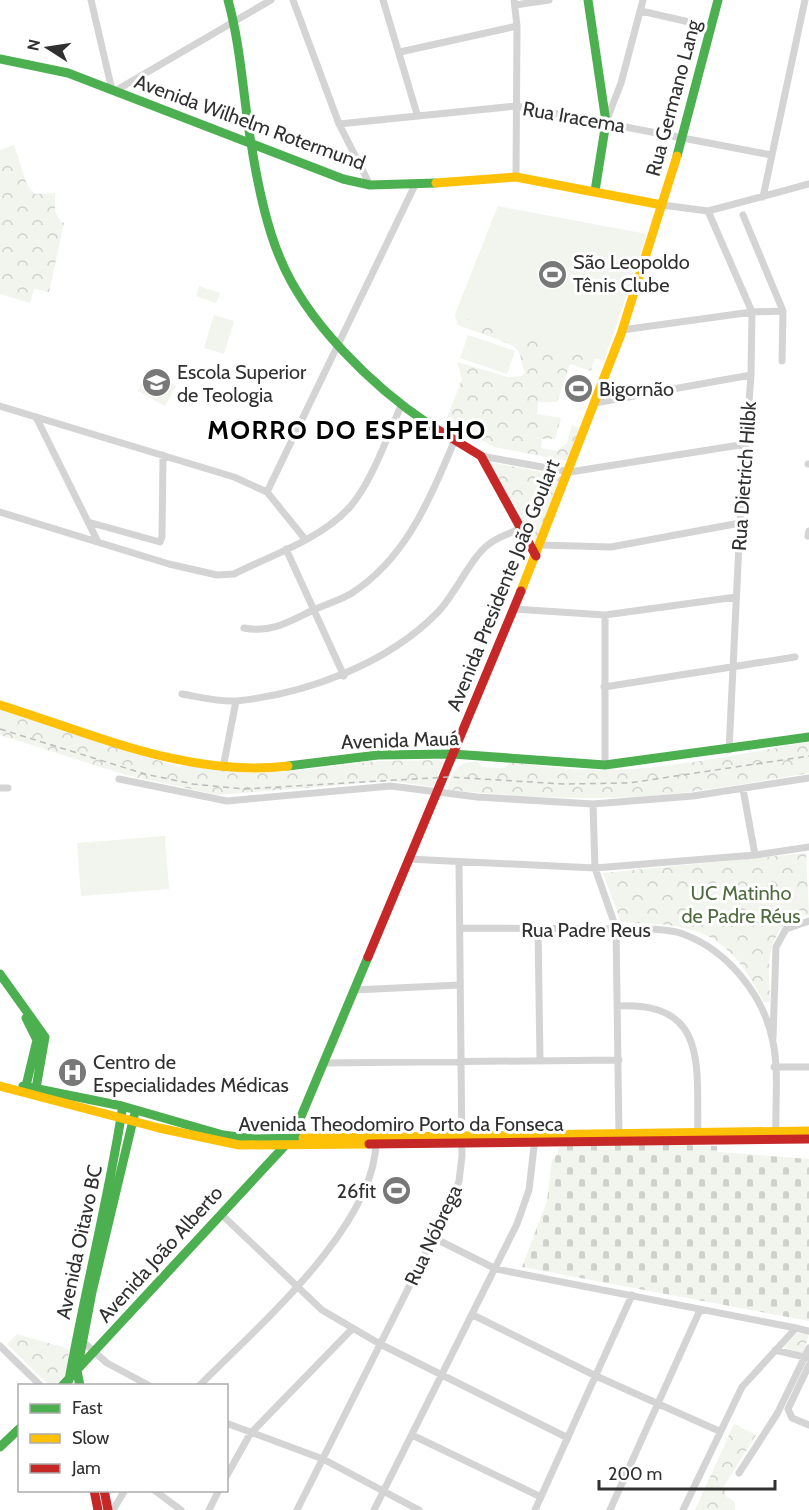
<svg xmlns="http://www.w3.org/2000/svg" width="809" height="1510" font-family="Cabin,sans-serif">
<defs>
<pattern id="forest-crowns" width="20" height="18" patternUnits="userSpaceOnUse" patternTransform="scale(1.5)"><rect width="20" height="18" fill="#f1f5ed"/><path d="M2 6a3 3 0 1 1 6 0M12 15a3 3 0 1 1 6 0" fill="none" stroke="#cfd2cc"/></pattern>
<pattern id="cemetery-stones" width="16" height="16" patternUnits="userSpaceOnUse" patternTransform="scale(1.5)"><rect width="16" height="16" fill="#f1f5ed"/><path d="M2 7V4a2 2 0 0 1 4 0v3zM10 15v-3a2 2 0 0 1 4 0v3z" fill="#cfd2cc"/></pattern>
</defs>
<rect width="100%" height="100%" fill="#fff"/>
<path fill="url(#forest-crowns)" d="M14 145 27 185 35 194 55 193C55 204 53 217 64 223L49 292 34 289 30 303 0 294V150Z
M498 206 599 346 591 371 570 364 557 402H538L537 414 561 418 555 439H542L541 448 557 451 567 443 572 425 579 428 568 461 494 447 447 418 462 379 457 362 508 377 522 376 525 372C522 366 521 354 517 349 512 343 470 330 458 325L455 315Z
M490 462 561 476 536 542Z
M0 710 179 767 184 765 251 773 293 771 378 761 439 760 443 763 433 787 392 781 218 795 126 775 0 735Z
M809 742V773C752 783 694 793 636 797 574 800 510 796 448 790 450 773 459 760 478 762L482 767 505 768 510 762C535 765 561 769 587 770 662 772 736 754 809 742Z
M806 853 809 915 791 918C764 941 769 970 770 1002H764C726 929 698 925 621 922L603 873Z
M797 1333 809 1334 803 1354 784 1347Z
M17 1334 69 1349 66 1374 55 1385H49L7 1344Z
M734 1424 756 1435 724 1486 726 1496 735 1502V1510H695Z"/>
<path fill="url(#cemetery-stones)" d="M623 1143 717 1146 718 1152 809 1159V1321L522 1267 547 1201 552 1160 558 1153 559 1146Z"/>
<path fill="#f1f5ed" d="M498 206 647 234 604 361 455 315Z
M199 286 220 293 216 303 196 296Z
M214 315 234 321 224 354 204 348Z
M468 335 515 351 507 374 460 358Z
M148 372 161 378 151 398 138 391Z
M162 379 176 386 165 406 152 399Z
M165 836 169 889 81 896 77 843Z"/>
<g fill="none" stroke-linecap="round" stroke-linejoin="round">
<path stroke="#d4d4d4" stroke-width="7" d="M91 0 112 90
M293 0 339 124 370 185
M383 0 417 114
M514 0 517 26 516 177
M515 5 549 0
M641 11 711 27
M400 52 517 26
M115 91 271 0
M606 122 621 83 643 0
M339 124 516 106 771 155
M763 197 805 0
M662 205 708 211 809 184
M708 211 752 312 751 375 740 523 729 750
M743 215 783 311 782 361
M622 330 752 312 783 311
M595 403 751 375
M0 406 234 477 267 492 305 539
M36 417 98 542
M481 456 570 472 746 444
M808 464H809
M267 492 415 185
M0 512 169 564 217 575 234 574C272 555 319 540 349 508 371 484 387 437 401 406
M88 522 160 542 162 537 163 455
M808 536 809 531
M540 545 611 547 740 523
M286 549 344 676
M514 609 605 615 736 597
M605 615V765
M244 628C270 633 287 623 309 612 323 605 339 601 352 593 407 557 429 500 454 442
M604 687 795 657
M182 694C199 697 218 702 236 701 306 694 387 664 437 613 455 595 471 557 489 544 498 537 511 533 522 528
M223 768 236 701
M119 779 227 801 391 786 477 797 593 804 693 796 809 778
M0 788H8
M743 789 755 855
M593 804 595 868 616 928 619 1136
M408 859 595 868 755 855 809 847
M460 928 651 929C661 930 673 930 683 934 727 950 764 995 773 1042 779 1071 775 1104 776 1133
M538 929 540 1060
M354 990 460 985
M618 1006C710 1001 696 1069 698 1135
M773 1038 776 947 786 929 809 921
M324 1063 619 1060
M774 1067H809
M221 1214 322 1310 380 1344 568 1438
M434 1238 496 1269 796 1328
M473 1315 596 1376 719 1431
M82 1341 107 1363 150 1386
M0 1346 41 1386
M775 1350 809 1358
M809 1365 788 1409 792 1418 809 1425
M199 1386C255 1329 376 1226 376 1141
M226 1423 323 1459 419 1510
M412 1435 541 1497
M739 1473 777 1414 809 1348
M226 1477 250 1434 352 1329
M154 1490 181 1510
M113 1510 125 1490
M209 1510 219 1490
M297 1510 452 1201 459 1181 462 1156 459 863
M374 1510 517 1224 529 1190 535 1138
M535 1510 632 1295
M610 1510 700 1310
M683 1510 742 1387 796 1328 809 1331"/>
<path stroke="#4caf50" stroke-width="9" d="M228 0C241 47 243 96 251 143 257 181 265 223 280 258 306 322 373 387 430 425
M588 0 606 122 595 191
M0 59 68 73 343 179 370 185 436 183
M677 156 718 0
M288 766 378 755 453 754 605 765 809 737
M0 974 45 1037 35 1094
M23 1086 122 1106 223 1135 254 1139 303 1138
M25 1090 37 1040 26 1018
M69 1380C85 1290 108 1201 122 1111
M62 1386 292 1138 368 957
M80 1386 77 1371 92 1292 134 1116
M0 1447 20 1428"/>
<path stroke="#ffc107" stroke-width="9" d="M436 183 516 177 662 205
M521 591 621 334 677 156
M0 705C93 734 189 778 288 766
M0 1086 159 1128 239 1145 369 1144
M303 1138 809 1131"/>
<path stroke="#c62828" stroke-width="9" d="M430 425 481 456 536 556
M368 957 521 591
M369 1144 809 1139
M94 1490 98 1510
M104 1490 108 1510"/>
<path stroke="#bcbcbc" stroke-width="1.5" stroke-dasharray="6 4.5" stroke-linecap="butt" d="M0 729 145 774 193 784 244 789 448 777 564 784 629 783 809 756"/>
</g>
<defs>
<symbol id="stadium-disc" viewBox="-11 -11 22 22"><circle r="9.5" fill="#787878" stroke="#fff"/><path d="M0-5a6.5 5 0 1 0 0 10a6.5 5 0 1 0 0-10ZM-3.5-1.8h7v3.6h-7Z" fill="#fff"/></symbol>
<symbol id="university-disc" viewBox="-11 -11 22 22"><circle r="9.5" fill="#787878" stroke="#fff"/><path d="M0-5L7-2L0 1L-7-2ZM-4 1L0 2.5L4 1V4Q0 6-4 4Z" fill="#fff"/></symbol>
<symbol id="hospital-disc" viewBox="-11 -11 22 22"><circle r="9.5" fill="#787878" stroke="#fff"/><path d="M-5-5h3v3.5h4V-5h3V5h-3V1.5h-4V5h-3Z" fill="#fff"/></symbol>
</defs>
<g fill-rule="evenodd">
<use href="#stadium-disc" x="536" y="258" width="33" height="33"/>
<use href="#university-disc" x="140" y="366" width="33" height="33"/>
<use href="#stadium-disc" x="562" y="372" width="33" height="33"/>
<use href="#hospital-disc" x="56" y="1056" width="33" height="33"/>
<use href="#stadium-disc" x="380" y="1174" width="33" height="33"/>
</g>
<g text-anchor="middle" stroke-width="6" stroke-linejoin="round" paint-order="stroke">
<g font-size="20" fill="#303030" stroke="#fff">
<text transform="translate(673 98) rotate(-75)" y="7">Rua Germano Lang</text>
<text transform="translate(574 117) rotate(10)" y="7">Rua Iracema</text>
<text transform="translate(250 122) rotate(20)" y="7">Avenida Wilhelm Rotermund</text>
<text transform="translate(744 476) rotate(-86)" y="7">Rua Dietrich Hilbk</text>
<text transform="translate(503 585) rotate(-68)" y="7">Avenida Presidente João Goulart</text>
<text transform="translate(400 740) rotate(-2)" y="7">Avenida Mauá</text>
<text x="586" y="937">Rua Padre Reus</text>
<text x="401" y="1131">Avenida Theodomiro Porto da Fonseca</text>
<text transform="translate(433 1235) rotate(-65)" y="7">Rua Nóbrega</text>
<text transform="translate(79 1242) rotate(-78)" y="7">Avenida Oitavo BC</text>
<text transform="translate(160 1254) rotate(-48)" y="7">Avenida João Alberto</text>
</g>
<g font-size="20" fill="#303030" stroke="#fff" text-anchor="start">
<text x="573" y="269">São Leopoldo<tspan x="573" dy="23">Tênis Clube</tspan></text>
<text x="177" y="379">Escola Superior<tspan x="177" dy="23">de Teologia</tspan></text>
<text x="599" y="396">Bigornão</text>
<text x="93" y="1069">Centro de<tspan x="93" dy="23">Especialidades Médicas</tspan></text>
<text x="376" y="1198" text-anchor="end">26fit</text>
</g>
<g font-size="20" fill="#4f6b3e" stroke="#fff">
<text x="741" y="900">UC Matinho<tspan x="741" dy="23">de Padre Réus</tspan></text>
</g>
<g font-size="26" font-weight="bold" letter-spacing="1.5" fill="#000" stroke="#fff">
<text x="347" y="439">MORRO DO ESPELHO</text>
</g>
</g>
<rect x="18" y="1384" width="210" height="108" fill="#ffffff" stroke="#acacac" stroke-width="1.5"/>
<rect x="30" y="1404" width="30" height="9" fill="#4caf50" stroke="#acacac" stroke-width="1.5"/>
<text x="72" y="1414" font-size="18" fill="#303030">Fast</text>
<rect x="30" y="1434" width="30" height="9" fill="#ffc107" stroke="#acacac" stroke-width="1.5"/>
<text x="72" y="1444" font-size="18" fill="#303030">Slow</text>
<rect x="30" y="1464" width="30" height="9" fill="#c62828" stroke="#acacac" stroke-width="1.5"/>
<text x="72" y="1474" font-size="18" fill="#303030">Jam</text>
<g transform="translate(48 48) rotate(282)" stroke="#ffffff" stroke-width="4.5" paint-order="stroke">
<path d="M0-4.5L10 22L0 15L-10 22Z" fill="#303030"/>
<text y="-9" font-size="16" font-weight="bold" text-anchor="middle" fill="#303030">N</text>
</g>
<path d="M599 1480v9h176v-9" fill="none" stroke="#303030" stroke-width="3"/>
<text x="608" y="1480" font-size="18" fill="#303030" stroke="#ffffff" stroke-width="4.5" paint-order="stroke">200 m</text>
</svg>
